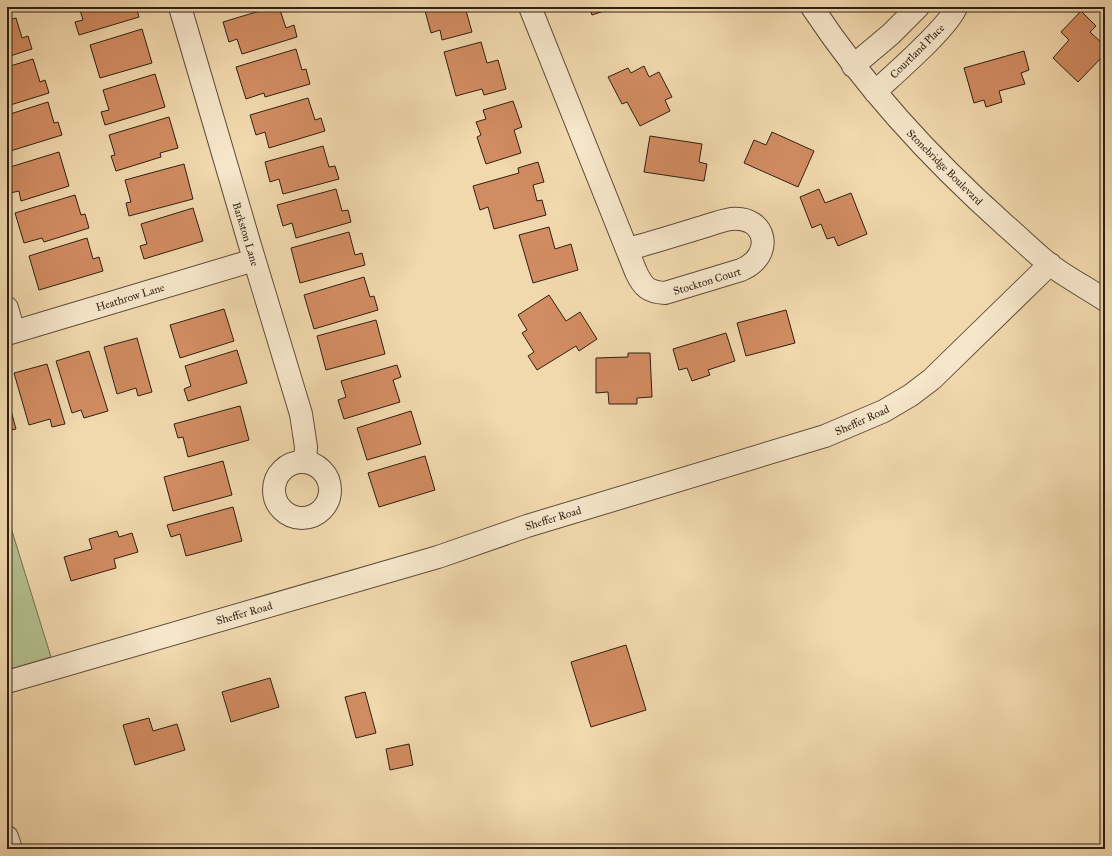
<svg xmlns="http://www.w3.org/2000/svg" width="1112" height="856" font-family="'IM FELL Great Primer',serif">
<rect width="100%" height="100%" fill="#f1d8ad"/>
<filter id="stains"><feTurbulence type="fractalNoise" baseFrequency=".005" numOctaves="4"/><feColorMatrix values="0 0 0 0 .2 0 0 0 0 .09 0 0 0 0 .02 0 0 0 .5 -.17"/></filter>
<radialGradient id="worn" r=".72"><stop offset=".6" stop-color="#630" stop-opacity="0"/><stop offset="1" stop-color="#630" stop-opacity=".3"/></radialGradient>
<path fill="#b4c08e" stroke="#727052" d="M7 515 51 657 7 670Z"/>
<path fill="#d28c61" stroke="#2f1f15" d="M7 7H15V8L7 10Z
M79 7H136L139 17 79 35 75 22 83 20Z
M218 7H232L220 11Z
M273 7H279L286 28 294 25 297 37 242 54 237 39 229 42 223 22Z
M424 7H465L472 32 442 40 440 30 431 33Z
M589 7H616L592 15Z
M1081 11 1096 26 1090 32 1105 46V54L1078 82 1053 58 1069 40 1061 32Z
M16 18 22 38 28 36 32 49 7 57V20Z
M142 29 152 63 100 78 90 45Z
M481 42 487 63 498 60 506 89 484 95 482 89 456 96 444 52Z
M296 49 302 70 306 69 310 84 265 97 264 93 246 99 236 67Z
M1024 51 1029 70 1021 73 1025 84 999 91 1002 102 986 107 984 100 974 103 964 68Z
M33 59 40 82 45 80 49 93 7 106V67Z
M644 66 649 77 659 72 672 97 665 100 670 111 640 126 627 102 622 104 608 77 628 68 631 73Z
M155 74 165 107 105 125 101 112 109 110 103 90Z
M308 98 315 120 321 118 325 131 269 148 265 132 256 135 250 115Z
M513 101 522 127 514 130 521 153 486 164 477 137 481 135 476 122 486 119 483 110Z
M48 102 54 123 58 122 62 135 7 152V115Z
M169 117 178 148 160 153 161 157 116 171 111 156 115 155 109 135Z
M772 132 814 151 798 187 744 163 754 140 766 145Z
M650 136 702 144 699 162 707 164 704 181 644 172Z
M323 146 329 167 335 166 339 179 283 194 279 179 270 182 265 162Z
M59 152 69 186 21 201 19 191 10 193 7 184V168Z
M538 162 544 182 533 185 537 201 542 200 546 215 494 229 488 207 480 210 473 186 519 173 518 168Z
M184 164 193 199 129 216 126 203 131 202 125 180Z
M336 189 342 211 348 210 351 222 296 238 292 223 283 226 277 205Z
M819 189 825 203 851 193 867 234 838 246 834 237 827 239 821 224 812 228 800 197Z
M75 195 81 215 85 214 89 228 44 242 42 238 24 243 15 213Z
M193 208 203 241 144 259 140 246 147 244 141 224Z
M549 227 555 249 571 244 578 270 533 283 519 235Z
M349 232 355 255 362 253 365 265 300 283 291 248Z
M87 238 93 259 99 257 103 271 39 290 29 256Z
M364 277 370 297 374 296 378 310 314 329 304 295Z
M549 295 566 321 580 312 597 339 579 351 576 346 537 370 528 356 534 352 522 333 527 330 518 315Z
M224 309 234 341 180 358 170 325Z
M786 310 795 343 746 356 737 323Z
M376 320 385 354 326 370 317 336Z
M726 333 735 361 708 370 710 375 692 381 687 368 679 370 673 349Z
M137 338 152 392 138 396 136 388 117 394 104 347Z
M237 350 247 383 188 401 184 389 191 386 185 366Z
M89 351 108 411 84 418 81 410 72 413 56 361Z
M628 353H650L652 397 637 398V404H609L608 392 596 393V358L628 357Z
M47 364 65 424 52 427 50 419 29 425 14 373Z
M397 365 401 377 393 380 400 402 344 419 338 400 346 397 341 381Z
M7 396 16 429 7 431Z
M240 406 249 440 188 457 183 437 178 438 174 424Z
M411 411 421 444 367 460 357 428Z
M425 456 435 490 379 507 368 473Z
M223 461 232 495 173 511 164 477Z
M233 507 242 541 186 556 180 534 171 537 167 525Z
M117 531 119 537 132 533 138 552 114 559 116 568 71 581 64 557 92 549 89 539Z
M626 645 646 710 591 727 571 662Z
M270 678 279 707 231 722 222 692Z
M365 692 376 733 356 738 345 697Z
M149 718 153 731 177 724 185 750 135 765 123 725Z
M409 744 413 765 390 770 386 749Z"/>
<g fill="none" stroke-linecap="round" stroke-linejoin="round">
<defs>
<path id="minor" d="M180 7 249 242 301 414 306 447 305 462
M530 7 636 272C643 287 648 292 665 293L741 270C775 256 767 215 731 219 719 221 707 226 696 229 673 236 651 243 628 249
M812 7C867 90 932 160 1006 226 1020 238 1034 252 1049 264 1066 277 1087 288 1105 300
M853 66 891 34 918 7
M875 92C892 76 950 26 956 7
M7 308 14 332
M7 334 254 260
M274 490a28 28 0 1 1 56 0a28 28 0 1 1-56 0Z
M7 682 438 557 527 526 825 436 884 411 911 395 932 379 1050 264
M7 837 11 849"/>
</defs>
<use href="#minor" stroke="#604d3b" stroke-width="24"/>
<use href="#minor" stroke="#f6e6ca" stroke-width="22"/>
</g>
<g text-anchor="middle" stroke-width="3" stroke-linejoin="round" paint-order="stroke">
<g font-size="11" fill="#2f1f15" stroke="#f6e6ca">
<text transform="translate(917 51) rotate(-45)" y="4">Courtland Place</text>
<text transform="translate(945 167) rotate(45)" y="4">Stonebridge Boulevard</text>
<text transform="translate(246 234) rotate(73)" y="4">Barkston Lane</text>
<text transform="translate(707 281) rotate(-17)" y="4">Stockton Court</text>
<text transform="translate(130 297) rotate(-17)" y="4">Heathrow Lane</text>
<text transform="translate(862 420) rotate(-24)" y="4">Sheffer Road</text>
<text transform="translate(553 518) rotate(-17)" y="4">Sheffer Road</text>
<text transform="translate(244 613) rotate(-16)" y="4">Sheffer Road</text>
</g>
</g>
<rect width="1112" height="856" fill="none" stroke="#f1d8ad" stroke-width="24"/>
<rect x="8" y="8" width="1096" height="840" fill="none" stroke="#2f1f15" stroke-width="2"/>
<rect x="12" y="12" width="1088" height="832" fill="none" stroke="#2f1f15"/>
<rect width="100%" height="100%" filter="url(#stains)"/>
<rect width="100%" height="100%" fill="url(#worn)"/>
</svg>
